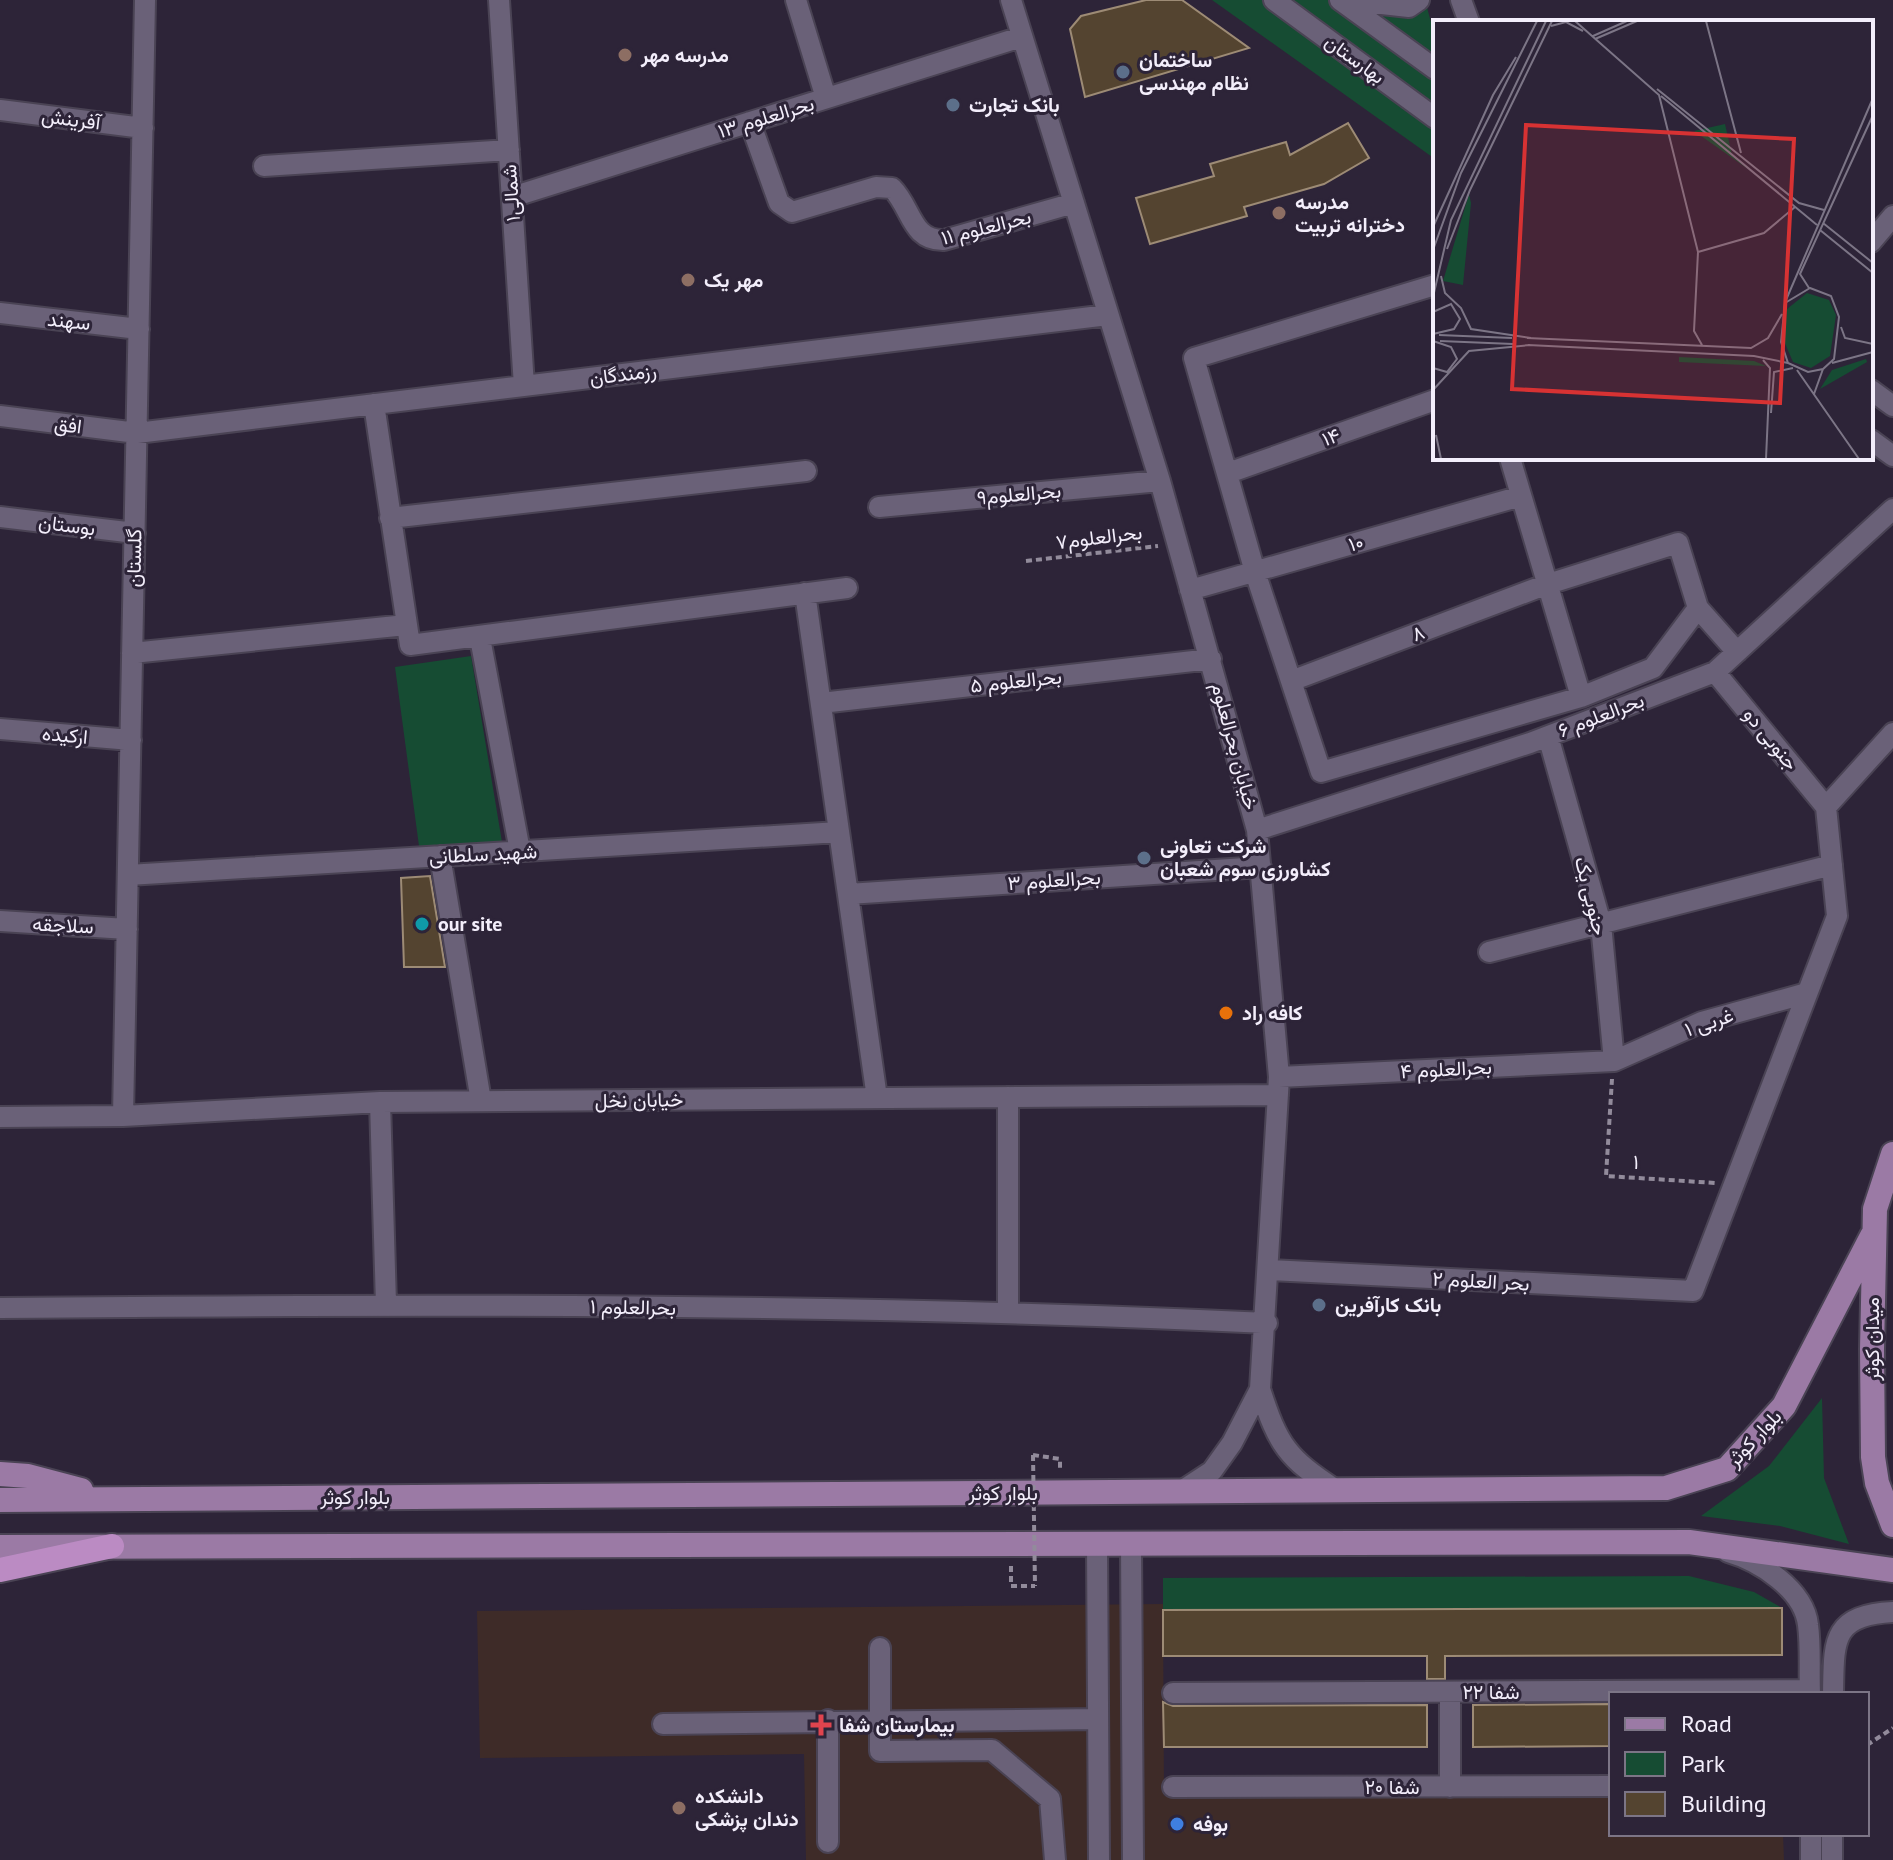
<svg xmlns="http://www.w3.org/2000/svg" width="1893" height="1860" font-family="'PT Sans',Vazirmatn,sans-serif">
<rect width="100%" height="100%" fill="#2d2438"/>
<path fill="#3e2b28" d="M1163 1604 1164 1796 1611 1795V1834H1783L1784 1860H806L804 1754 480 1758 477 1611Z"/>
<path fill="#164c33" d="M1212 0H1425L1435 37V159Z
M471 656 502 842 419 846 395 667Z
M1822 1398 1824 1478 1849 1544 1780 1526 1701 1516 1769 1466Z
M1689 1576 1754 1592 1782 1608 1163 1610V1578Z"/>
<path fill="#544430" stroke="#9d8b75" stroke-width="2" d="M1146 0H1182L1249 48 1085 97 1070 29 1081 16Z
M1348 123 1369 158 1324 184 1244 207 1247 216 1150 244 1136 198 1214 176 1210 164 1286 142 1290 155Z
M430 876 445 967H404L401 878Z
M1782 1608V1655L1445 1656V1679H1427V1656H1163V1610Z
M1163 1702 1173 1706 1427 1705V1747H1164Z
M1611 1704V1746L1473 1747V1705Z"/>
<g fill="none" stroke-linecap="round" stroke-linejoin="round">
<defs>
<path id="minor" d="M499 0 524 386
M796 0 826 98
M1011 0 1160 481 1257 830 1279 1077 1260 1389C1278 1445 1287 1458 1336 1490
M1274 0 1435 118
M1340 0 1435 69
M1346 0 1409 7 1419 0
M1461 0 1469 22
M0 110 143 128
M750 122 779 203 792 212 876 187 892 188C912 208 911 241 944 240L1074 203
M264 166 509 150
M512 197 1021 37
M1871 242 1893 216
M1435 285 1194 358 1255 572 1321 772 1581 697 1653 668 1698 608 1737 652
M0 313 139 329
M1871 390 1893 406
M374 404 410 645 847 588
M0 416 137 433 1108 315
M1871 440 1893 456
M1510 458 1581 697
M1228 473 1435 400
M879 507 1160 481
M0 517 135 533
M390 518 806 471
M1190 590 1521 496
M805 593 877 1098
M480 638 520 851
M132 653 406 625
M1715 672 1826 807
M1291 681 1545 585 1678 543 1698 608
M821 703 1211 659
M0 729 131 740
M1548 736 1601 924 1614 1061
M1257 830 1530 743 1715 672 1893 509
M440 856 481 1101
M128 875 839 832
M848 894 1261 867
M0 921 127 929
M1489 952 1832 865
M1279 1077 1614 1061 1702 1022 1807 993
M1008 1097V1311
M380 1102 386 1304
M123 1116 145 0
M0 1117 123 1116 380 1102 1278 1095
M1269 1270 1693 1291 1837 916 1826 807 1893 733
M0 1308C422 1304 845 1303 1267 1323
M1180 1492 1212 1471 1232 1443 1260 1389
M1131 1543 1133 1860
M1097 1544 1099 1860
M1728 1552C1759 1561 1804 1589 1808 1625 1811 1647 1809 1671 1810 1694
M880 1648V1751L992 1750 1050 1799 1055 1860
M1173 1693 1810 1690
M1450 1693V1787
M1833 1694C1834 1641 1831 1615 1893 1612
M828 1720V1842
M663 1724 1098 1719
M1173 1787 1611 1786
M1811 1834V1860
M1832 1860V1834"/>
<path id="major" d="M1893 1154 1875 1209 1872 1349 1873 1457 1877 1483 1893 1525
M0 1474 28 1476 81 1490
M0 1500 1666 1488 1727 1469 1784 1406 1872 1236
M0 1547 1689 1542 1893 1570"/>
<path id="highway" d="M0 1570 112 1546"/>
</defs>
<use href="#minor" stroke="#4a4354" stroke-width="24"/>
<use href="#major" stroke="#4a4354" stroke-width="28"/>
<use href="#highway" stroke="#4a4354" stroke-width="28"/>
<path stroke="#928b9b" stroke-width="4" stroke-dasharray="6 4" stroke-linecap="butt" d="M1026 561 1158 546
M1612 1079 1606 1176 1716 1183
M1033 1455 1060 1459V1471
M1011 1566V1586H1035
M1867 1745 1893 1728"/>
<use href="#minor" stroke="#6a6178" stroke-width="20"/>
<use href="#major" stroke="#9b7aa5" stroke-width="24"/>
<use href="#highway" stroke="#bb8bc3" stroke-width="24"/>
<path stroke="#928b9b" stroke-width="4" stroke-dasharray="6 4" stroke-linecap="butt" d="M1033 1455 1035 1586"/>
</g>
<g fill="#8d6e63" stroke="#2d2438" stroke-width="3">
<circle cx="625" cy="55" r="8"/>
<circle cx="1279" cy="213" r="8"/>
<circle cx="688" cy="280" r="8"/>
<circle cx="679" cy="1808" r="8"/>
</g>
<g fill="#5c6f8a" stroke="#2d2438" stroke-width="3">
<circle cx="1123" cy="72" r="8"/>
<circle cx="953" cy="105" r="8"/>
<circle cx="1144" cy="858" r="8"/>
<circle cx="1319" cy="1305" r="8"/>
</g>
<circle fill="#0f9aa8" stroke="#2d2438" stroke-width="3" cx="422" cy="924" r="8"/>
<circle fill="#e8710a" stroke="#2d2438" stroke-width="3" cx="1226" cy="1013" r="8"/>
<path fill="#e0444e" stroke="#2d2438" stroke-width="3" d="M817 1713h8v8h8v8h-8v8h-8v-8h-8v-8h8z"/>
<circle fill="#3f7fe0" stroke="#2d2438" stroke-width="3" cx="1177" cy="1824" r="8"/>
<g text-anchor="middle" stroke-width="6" stroke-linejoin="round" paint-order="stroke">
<g font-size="20" font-weight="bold" fill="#f3eefb" stroke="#2d2438" text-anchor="start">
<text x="641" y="62">مدرسه مهر</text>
<text x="1139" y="67">ساختمان<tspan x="1139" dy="23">نظام مهندسی</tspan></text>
<text x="969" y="112">بانک تجارت</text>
<text x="1295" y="209">مدرسه<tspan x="1295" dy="23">دخترانه تربیت</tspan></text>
<text x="704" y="287">مهر یک</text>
<text x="1160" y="853">شرکت تعاونی<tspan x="1160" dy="23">کشاورزی سوم شعبان</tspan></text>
<text x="438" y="931">our site</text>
<text x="1242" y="1020">کافه راد</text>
<text x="1335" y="1312">بانک کارآفرین</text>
<text x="839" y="1732">بیمارستان شفا</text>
<text x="695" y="1803">دانشکده<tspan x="695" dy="23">دندان پزشکی</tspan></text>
<text x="1193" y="1831">بوفه</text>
</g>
<g font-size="20" fill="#f3eefb" stroke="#2d2438">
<text transform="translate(1355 59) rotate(36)" y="7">بهارستان</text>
<text transform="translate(766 117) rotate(-17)" y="7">بحرالعلوم ۱۳</text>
<text transform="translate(71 119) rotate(7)" y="7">آفرینش</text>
<text transform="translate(511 193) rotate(-94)" y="7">شمالی۱</text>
<text transform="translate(986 227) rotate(-14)" y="7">بحرالعلوم ۱۱</text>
<text transform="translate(69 321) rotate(6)" y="7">سهند</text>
<text transform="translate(623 374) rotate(-7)" y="7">رزمندگان</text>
<text transform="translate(68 425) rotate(7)" y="7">افق</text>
<text transform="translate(1331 437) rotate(-20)" y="7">۱۴</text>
<text transform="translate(1019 494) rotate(-5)" y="7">بحرالعلوم۹</text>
<text transform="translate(67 525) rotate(7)" y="7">بوستان</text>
<text transform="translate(1099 537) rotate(-7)" y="7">بحرالعلوم۷</text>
<text transform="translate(1356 543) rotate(-16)" y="7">۱۰</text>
<text transform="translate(134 558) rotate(-89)" y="7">گلستان</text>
<text transform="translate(1418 633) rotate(-21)" y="7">۸</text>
<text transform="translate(1016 681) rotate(-6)" y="7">بحرالعلوم ۵</text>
<text transform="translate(1601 715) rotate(-21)" y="7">بحرالعلوم ۶</text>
<text transform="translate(65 735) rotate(5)" y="7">ارکیده</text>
<text transform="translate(1771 739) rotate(51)" y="7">جنوبی دو</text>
<text transform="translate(1235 746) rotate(75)" y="7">خیابان بحرالعلوم</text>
<text transform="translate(483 854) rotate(-3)" y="7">شهید سلطانی</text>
<text transform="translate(1054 880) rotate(-4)" y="7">بحرالعلوم ۳</text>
<text transform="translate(1591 896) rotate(76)" y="7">جنوبی یک</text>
<text transform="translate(63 925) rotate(3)" y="7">سلاجقه</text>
<text transform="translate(1709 1022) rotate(-19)" y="7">غربی ۱</text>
<text transform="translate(1446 1069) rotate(-3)" y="7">بحرالعلوم ۴</text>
<text transform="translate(639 1100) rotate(-1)" y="7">خیابان نخل</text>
<text transform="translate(1636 1162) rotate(3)" y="7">۱</text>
<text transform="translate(1481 1281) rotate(3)" y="7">بحر العلوم ۲</text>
<text transform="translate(633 1307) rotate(1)" y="7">بحرالعلوم ۱</text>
<text transform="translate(1872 1339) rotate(-90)" y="7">میدان کوثر</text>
<text transform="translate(1754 1438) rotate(-47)" y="7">بلوار کوثر</text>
<text x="1003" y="1500">بلوار کوثر</text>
<text x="355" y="1504">بلوار کوثر</text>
<text x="1491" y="1699">شفا ۲۲</text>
<text x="1392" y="1794">شفا ۲۰</text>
</g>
</g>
<g transform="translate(1433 20)">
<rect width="440" height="440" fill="#2d2438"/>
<path d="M292 104 299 135 315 149 261 111ZM36 174 38 183 30 265 10 261ZM374 273 396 280 403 295 397 336 378 348 360 342 351 321 354 289ZM246 337 321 341 333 346 246 342ZM433 339 434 342 387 369 399 350Z" fill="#164c33"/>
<path fill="none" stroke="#7c7586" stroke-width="2" d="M142 1 226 75 265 232 261 311 269 325M273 1 308 133M118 6 133 2 150 11M160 16 194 1M162 19 204 1M224 69 366 183 391 190M228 76 384 205M390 203 440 243M0 207 60 75 83 37M387 210 440 253M14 229 37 170 119 1M0 230 28 153 104 1M265 232 331 213 362 187M8 256 12 273 28 288 38 309 98 318M376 268 367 254 440 95M377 268 398 276 406 297 401 339 390 349 375 352 355 343 348 322 352 283ZM0 277 18 200 113 1M353 280 440 78M0 292 18 284 27 299 21 309 0 314M408 307 412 318 440 324M6 315 79 318M94 318 318 328 335 318 349 294M7 321 80 324M95 325 321 336 355 343M330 340 337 348 333 439M399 343 440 332M0 348 14 352 24 339 18 327 0 321M364 350 426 439M0 370 36 331 97 325M381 374 390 349M338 393 341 352 360 348M3 415 8 439M0 429 1 398"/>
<path fill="#d73233" fill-opacity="0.15" stroke="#d73233" stroke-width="4" d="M93 105 361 119 347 383 79 369Z"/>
<rect width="440" height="440" fill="none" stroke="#f3eefb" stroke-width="4"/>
</g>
<rect x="1609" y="1692" width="260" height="144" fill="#2d2438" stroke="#7c7586" stroke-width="2"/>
<rect x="1625" y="1718" width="40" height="12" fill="#9b7aa5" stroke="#7c7586" stroke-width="2"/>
<text x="1681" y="1732" font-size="24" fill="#f3eefb">Road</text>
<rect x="1625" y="1752" width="40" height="24" fill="#164c33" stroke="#7c7586" stroke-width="2"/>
<text x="1681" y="1772" font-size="24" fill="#f3eefb">Park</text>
<rect x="1625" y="1792" width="40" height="24" fill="#544430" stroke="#7c7586" stroke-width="2"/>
<text x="1681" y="1812" font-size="24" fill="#f3eefb">Building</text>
</svg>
